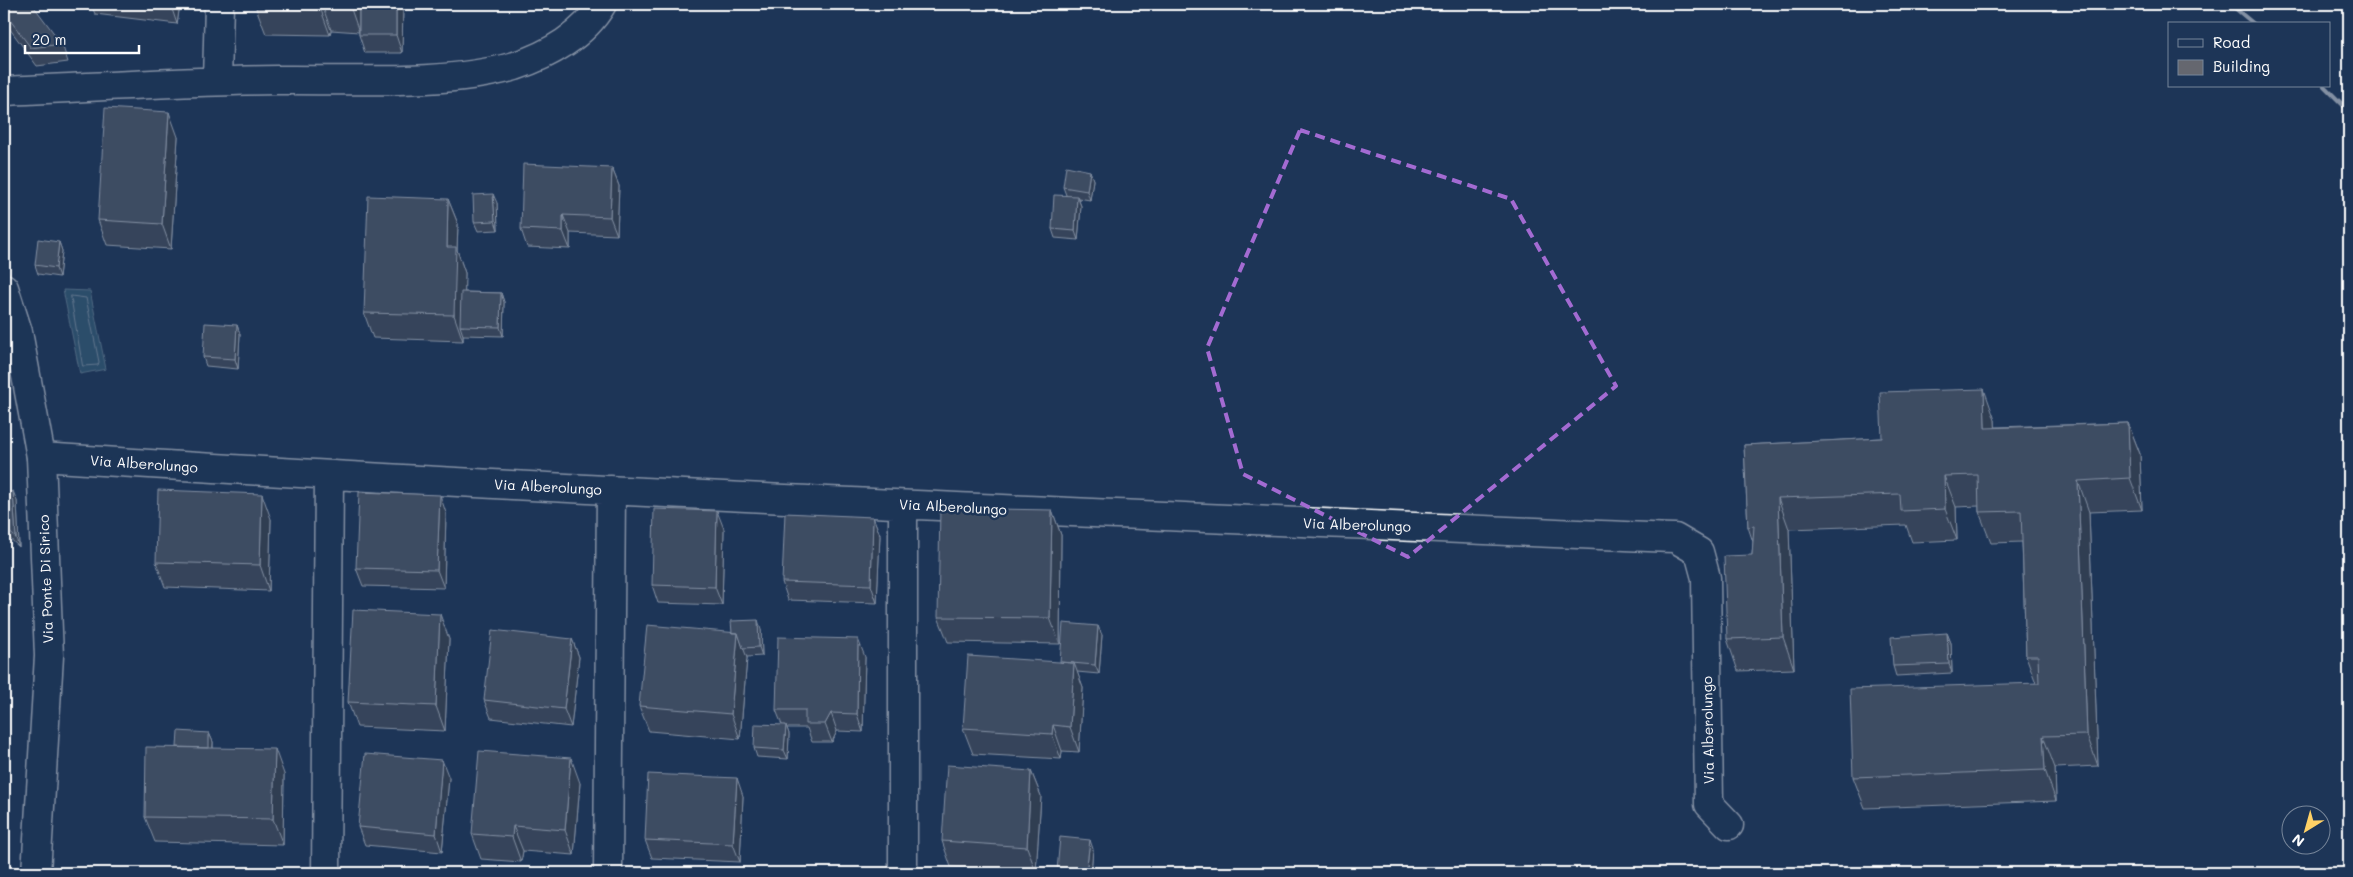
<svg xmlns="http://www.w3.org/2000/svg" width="2353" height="877" font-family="Mali,sans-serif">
<rect width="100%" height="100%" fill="#1d3557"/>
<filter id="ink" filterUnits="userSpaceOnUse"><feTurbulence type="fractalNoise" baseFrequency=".02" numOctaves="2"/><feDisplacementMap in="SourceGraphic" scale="10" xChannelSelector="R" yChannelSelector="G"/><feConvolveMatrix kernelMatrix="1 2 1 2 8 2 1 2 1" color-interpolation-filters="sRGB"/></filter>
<g filter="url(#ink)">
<path fill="#3e6b82" stroke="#8ba6b4" d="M63 290 90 291 106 369 80 374Z"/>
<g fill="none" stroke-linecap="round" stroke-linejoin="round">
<path stroke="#b2c4cd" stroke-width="1" d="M71 296 86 298 99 362 98 365 83 366Z"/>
<defs>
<path id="minor" d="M217 81 219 4
M4 91C95 87 186 81 277 80 349 79 447 86 515 66 549 55 584 35 602 4
M41 457C585 493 1130 515 1675 538L1699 552 1706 578 1709 804 1729 825
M326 873 329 476
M608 873 611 490
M903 873V505"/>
<path id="tertiary" d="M4 288 18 332 41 457 49 656 36 873"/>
</defs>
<use href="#minor" stroke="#fff" stroke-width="31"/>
<use href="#tertiary" stroke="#fff" stroke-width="31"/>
<use href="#minor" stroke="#1d3557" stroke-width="28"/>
<use href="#tertiary" stroke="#1d3557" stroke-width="28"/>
<path stroke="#fff" stroke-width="4" d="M2230 4 2254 24
M2324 86 2349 111"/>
</g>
<path fill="#57595f" stroke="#fff" d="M4 4 62 44 68 62 37 66 4 21Z
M91 4H180L177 24 95 14Z
M256 4H403L402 53H365L359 35V32L331 30 330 35 266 34 256 8Z
M178 137 171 249 107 245 98 220Z
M612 168 619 186 617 235 570 233V249L527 247 521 229Z
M1090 171 1093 180 1090 200 1078 198 1081 206 1078 240 1055 238 1052 229 1066 195 1063 187Z
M448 199 458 224 457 250 465 273 464 292 501 293 504 302 503 336 463 335V341L373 338 364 313Z
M497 203 498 230 478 231 474 222Z
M59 242 62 251 59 277 38 274 35 265Z
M237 325 240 334 238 369 206 366 203 357Z
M4 412 7 461H4Z
M1995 420V427L2128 423 2140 454 2142 510 2089 512 2098 766 2055 768 2056 801 1865 808 1853 777 2036 683 2026 656 2022 542 1991 543 1979 512V506L1956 507 1957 540 1912 542 1906 525 1789 529 1794 669 1738 671 1727 639 1752 555 1753 542 1748 527 1744 445 1882 438Z
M4 494 17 501 19 547 4 533Z
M1052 510 1061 535 1060 644 948 642 938 617Z
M446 513 444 588 363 586 356 568Z
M873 517 880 535 877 603 788 600 782 582Z
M271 519 269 591 165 587 156 562Z
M724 529 722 605 658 603 652 585Z
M761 630 762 656 747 657V658L740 739 649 731 639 706 732 633Z
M1947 633 1951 643 1952 673 1896 676 1893 666Z
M1102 635 1099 674 1077 672 1083 688 1079 752 1062 751 1061 759 973 754 963 728 1060 662Z
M449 639 445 731 357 727 348 702Z
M572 639 579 657 571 727 491 718 484 700Z
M865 657 863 732 837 731 832 742H812L807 728H787L789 734 788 759 757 757 754 748 782 725 776 710Z
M209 733 213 742V748L284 774 283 845 155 842 145 817 177 747Z
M1031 771 1041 796 1036 872 951 867 942 841Z
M449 778 442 852 365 845 358 827Z
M580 783 574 855 523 851 521 862 481 859 472 834Z
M743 796 740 862 652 858 645 840Z
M1093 849 1091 873H1057V871Z"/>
<path fill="#47484e" stroke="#fff" d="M171 4H180L177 24 171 6Z
M350 4H359V32L350 6Z
M396 4H403L402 53 396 35Z
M322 5 331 30 330 35 321 10Z
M169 112 178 137 171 249 162 224Z
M612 168 619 186 617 235 610 217Z
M1090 171 1093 180 1090 200 1087 191Z
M493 194 497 203 498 230 495 221Z
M1077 196 1081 206 1078 240 1075 231Z
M448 199 458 224 457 250 465 273 464 326H460L463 335V341L454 315 447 247Z
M563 215 570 233V249L563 231Z
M59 242 62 251 59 277 56 268Z
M501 293 504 302 503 336 500 327Z
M237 325 240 334 238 369 235 359Z
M1984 389 1995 420 1997 459 1985 428Z
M4 412 7 461 4 452Z
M2128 423 2140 454 2142 510 2130 478Z
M1944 476 1956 507 1957 540 1945 509Z
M2078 481 2089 512 2098 766 2087 735Z
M13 491 17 501 19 547 16 538Z
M262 494 271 519 269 591 260 565Z
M440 495 446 513 444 588 437 570Z
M1778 498 1789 529 1794 669 1783 637Z
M1052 510 1061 535 1060 644 1050 618Z
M717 511 724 529 722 605 715 587Z
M873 517 880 535 877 603 871 585Z
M440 614 449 639 445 731 436 706Z
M758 620 761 630 762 656 759 647Z
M1098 626 1102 635 1099 674 1095 665Z
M738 633 747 658 740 739 731 714Z
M1947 633 1951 643 1952 673 1949 664Z
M572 639 579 657 571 727 564 709Z
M858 639 865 657 863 732 857 714Z
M1074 663 1083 688 1079 752 1070 727Z
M831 713 837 731 832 742 825 724Z
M786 725 789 734 788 759 784 750Z
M1053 725 1062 751 1061 759 1052 734Z
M209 733 213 742 212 764 208 755Z
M2043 736 2055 768 2056 801 2045 770Z
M275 749 284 774 283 845 273 819Z
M571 758 580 783 574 855 565 830Z
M442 760 449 778 442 852 436 834Z
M1031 771 1041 796 1036 872 1027 847Z
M737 778 743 796 740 862 733 844Z
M513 826 523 851 521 862 512 837Z
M1090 840 1093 849 1091 873H1086Z"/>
<path fill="#65676f" stroke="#fff" d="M4 4H32L62 44 31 48 4 12Z
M154 4H171V6Z
M256 4H350V6L322 5 321 10 256 8Z
M359 4H396V35H359Z
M105 108 169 112 162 224 98 220Z
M523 164 612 168 610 217 563 215V231L521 229Z
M1066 166 1090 171 1087 191 1063 187Z
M493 194 495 221 474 222 473 195Z
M1054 195 1077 196 1075 231 1052 229Z
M368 196 448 199 447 247H456L454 315 364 313Z
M38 239 59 242 56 268 35 265Z
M461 292 501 293 500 327 460 326Z
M205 323 237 325 235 359 203 357Z
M1984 389 1985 428 2128 423 2130 478 2078 481 2087 735 2043 736 2045 770 1853 777 1850 689 2039 683 2038 656H2026L2021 511 1979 512 1978 475 1944 476 1945 509 1901 511 1900 494 1778 498 1783 637 1727 639 1724 556 1752 555 1754 526 1748 527 1744 445 1882 438 1880 392Z
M158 490 262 494 260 565 156 562Z
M13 491 16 538 4 527V494Z
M359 492 440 495 437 570 356 568Z
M940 508 1052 510 1050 618 938 617Z
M654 509 717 511 715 587 652 585Z
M785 513 873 517 871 585 782 582Z
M353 610 440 614 436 706 348 702Z
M758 620 759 647 743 648 738 633H732L731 621Z
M1063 623 1098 626 1095 665 1060 662Z
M647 625 738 633 731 714 639 706Z
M492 630 572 639 564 709 484 700Z
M1947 633 1949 664 1893 666 1891 637Z
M778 637 858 639 857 714 831 713 825 724H805V710H776Z
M968 656 1074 663 1070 727 1053 725 1052 734 963 728Z
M755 724 786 725 784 750 754 748Z
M178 731 209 733V748L177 747Z
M146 747 275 749 273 819 145 817Z
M479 751 571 758 565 830 513 826 512 837 472 834Z
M365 754 442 760 436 834 358 827Z
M947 765 1031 771 1027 847 942 841Z
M648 774 737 778 733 844 645 840Z
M1060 837 1090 840 1086 873H1079L1057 871Z
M708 872H755V873H708Z"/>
</g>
<path d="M0 0H2353V877H0ZM1300 130 1511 199 1616 386 1408 557 1243 474 1207 348Z" fill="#1d3557" fill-opacity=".55" fill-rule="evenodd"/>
<path fill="none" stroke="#a36bd2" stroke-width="4" stroke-dasharray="10 6" stroke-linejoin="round" d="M1300 130 1511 199 1616 386 1408 557 1243 474 1207 348Z"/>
<g text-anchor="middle" stroke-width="5" stroke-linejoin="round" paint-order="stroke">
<g font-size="14" fill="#fff" stroke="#1d3557">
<text transform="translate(144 464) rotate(4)" y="5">Via Alberolungo</text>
<text transform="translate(548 487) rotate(3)" y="5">Via Alberolungo</text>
<text transform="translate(953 507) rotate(3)" y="5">Via Alberolungo</text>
<text transform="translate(1357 525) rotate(2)" y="5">Via Alberolungo</text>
<text transform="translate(46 579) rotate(-92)" y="5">Via Ponte Di Sirico</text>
<text transform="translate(1708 730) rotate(-91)" y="5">Via Alberolungo</text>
</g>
</g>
<rect width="2353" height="877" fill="none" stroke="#1d3557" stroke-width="20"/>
<rect x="10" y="10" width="2333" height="857" fill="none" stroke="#fff" stroke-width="2" filter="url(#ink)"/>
<rect x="2168" y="22" width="162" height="65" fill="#1d3557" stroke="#77869a"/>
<rect x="2178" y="39" width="25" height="8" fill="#1d3557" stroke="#77869a"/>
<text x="2213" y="48" font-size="15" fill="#ffffff">Road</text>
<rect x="2178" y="60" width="25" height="15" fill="#65676f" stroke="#77869a"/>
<text x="2213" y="72" font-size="15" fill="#ffffff">Building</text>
<g transform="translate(2306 830) rotate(217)"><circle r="24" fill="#1d3557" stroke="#77869a"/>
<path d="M0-4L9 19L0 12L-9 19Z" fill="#ffd166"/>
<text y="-8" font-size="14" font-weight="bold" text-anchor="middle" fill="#ffffff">N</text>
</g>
<path d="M25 45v8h114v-8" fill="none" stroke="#ffffff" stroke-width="2.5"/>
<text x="32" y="45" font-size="15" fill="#ffffff" stroke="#1d3557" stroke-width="4" paint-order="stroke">20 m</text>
</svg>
